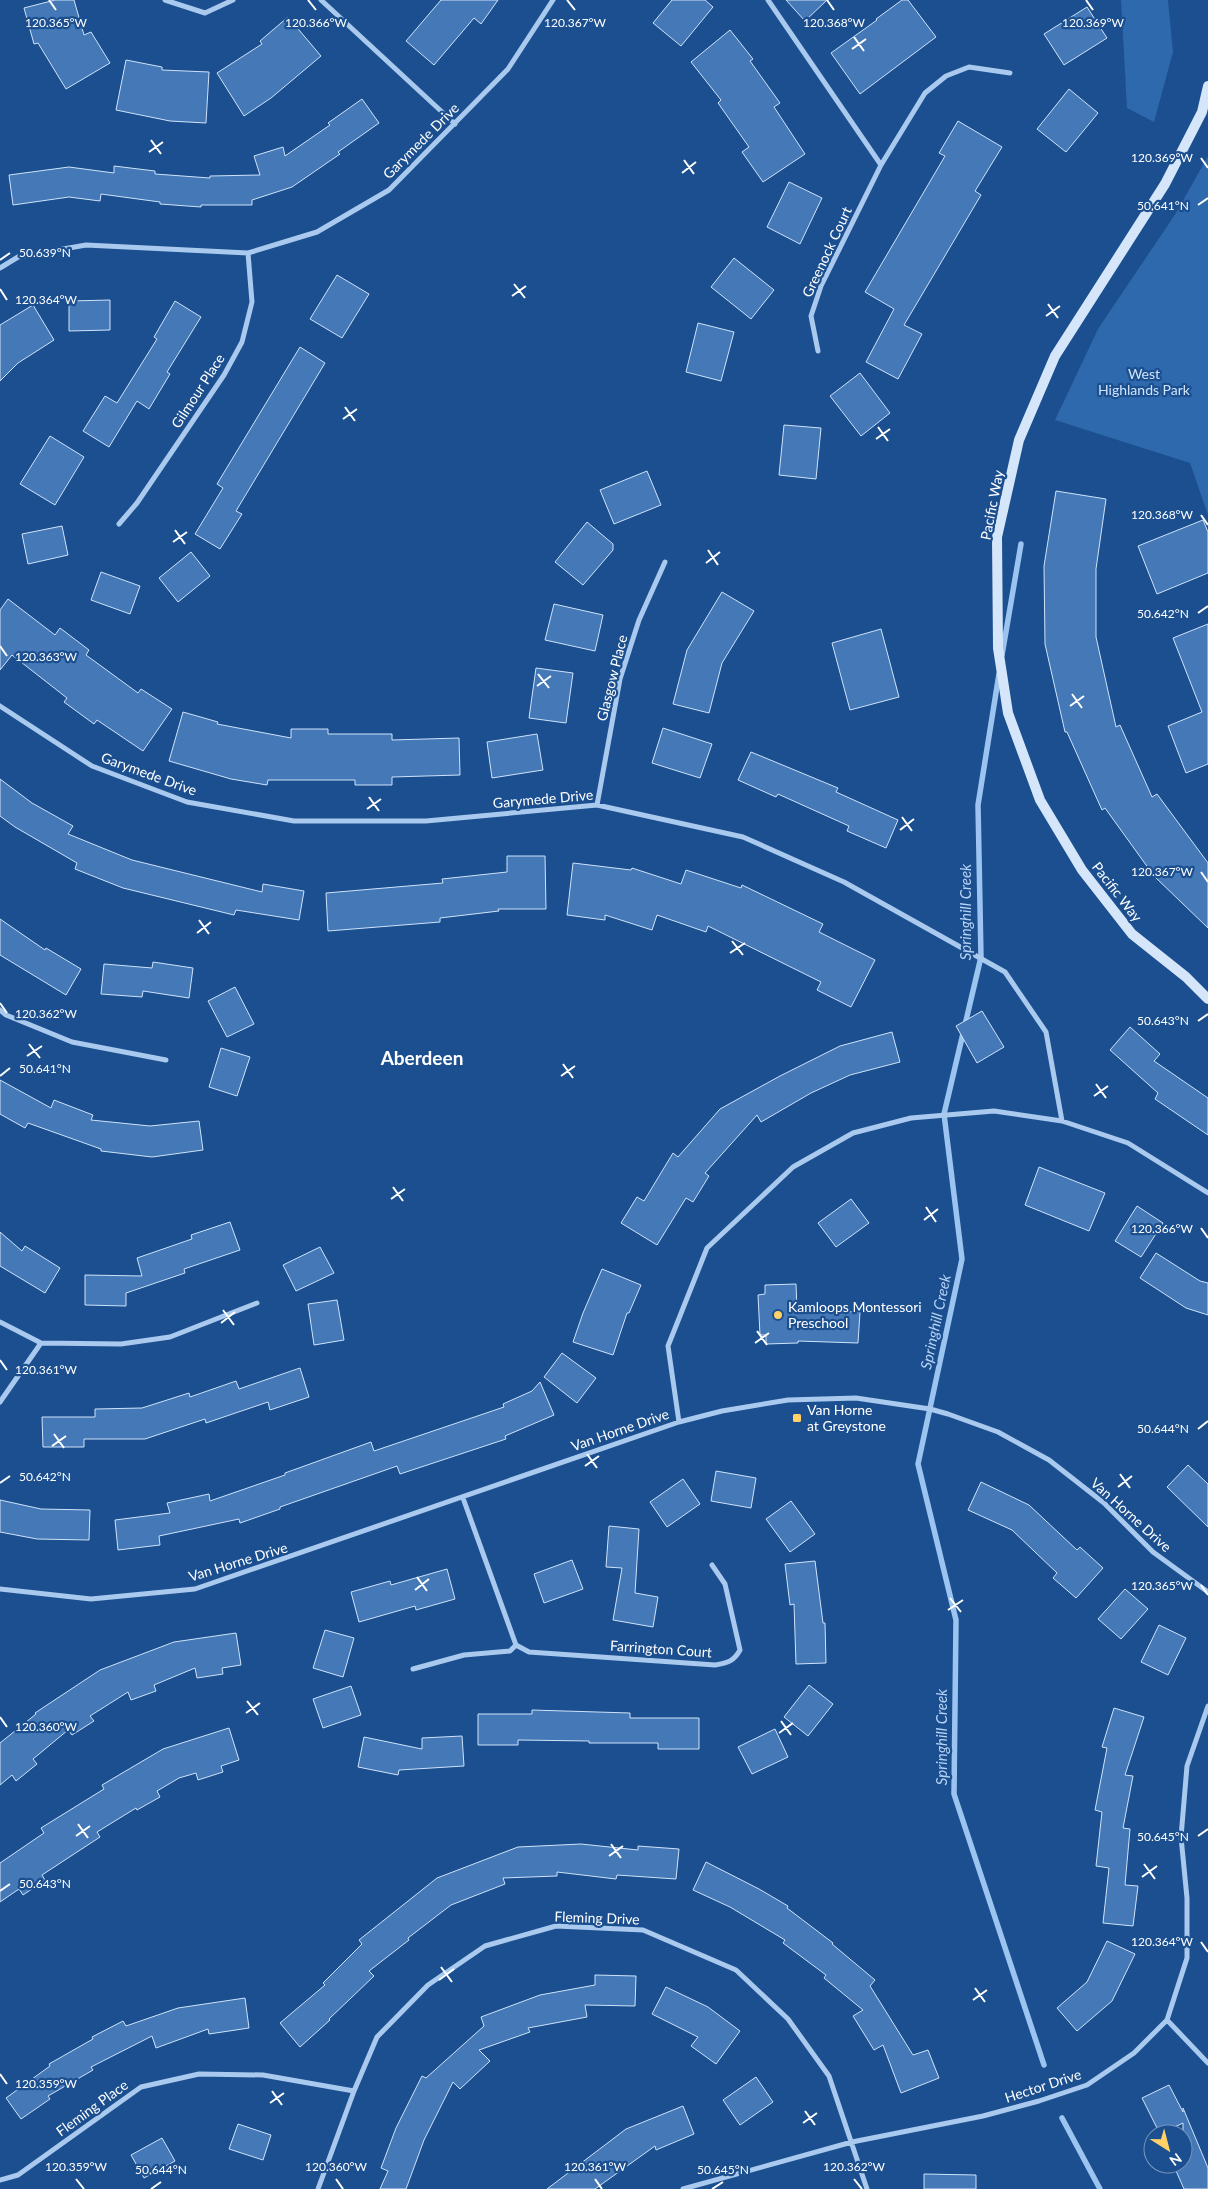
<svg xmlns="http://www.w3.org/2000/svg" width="1208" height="2189" font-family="Lato,sans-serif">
<rect width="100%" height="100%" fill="#1b4f8f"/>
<path fill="#2e69ad" d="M1121 0H1168L1173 52 1154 122 1127 108Z
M1208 156V515L1190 463 1055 420 1098 329 1176 213Z"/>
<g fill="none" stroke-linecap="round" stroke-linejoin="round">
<path stroke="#9cc4f0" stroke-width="5.5" d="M1002 655 1021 544
M999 674 978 805 981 957 944 1114 962 1259 918 1464 956 1620 954 1794 1044 2065
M1062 2118 1100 2189"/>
</g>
<path fill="#4478b7" stroke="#cfe3fa" d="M55 0H74L84 35 91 32 110 63 66 89 38 43 34 44 24 8Z
M441 0H498L481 24 474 18 434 65 406 41Z
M672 0H705L713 7 681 46 653 23Z
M786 0H827L805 21Z
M902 0H908L936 37 860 94 831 53 877 20 876 19Z
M1087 7 1107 38 1064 65 1044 34Z
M288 17 321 56 271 98 244 116 217 73 262 44 260 41Z
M730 30 753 59 750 61 780 103 774 107 805 154 763 182 742 152 749 147 718 103 721 100 691 62Z
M126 60 162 67V70L209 72 206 123 170 121 116 110Z
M1069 89 1098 113 1066 152 1037 129Z
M362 99 379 123 338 152 340 154 292 187 252 200V205H201V207L160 204V202L101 194 100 201 69 197 13 205 9 175 69 167 114 173V166L155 171V174L210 178V176L260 175 254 156 283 147 285 156 330 125 328 123Z
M958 121 1002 147 975 191 981 195 904 325 922 334 898 379 866 362 894 309 865 292 945 156 939 153Z
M789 182 822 198 800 244 767 227Z
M734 258 774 290 751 319 711 287Z
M337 275 369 294 342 338 310 319Z
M110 300V330L69 331V301Z
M175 301 201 317 167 372 170 374 149 409 137 401 109 447 83 431 105 396 117 403 157 339 154 337Z
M33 305 54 340 18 363 0 381V325Z
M698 323 734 332 721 381 686 372Z
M300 347 325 363 236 511 242 514 220 549 195 534 223 488 217 484Z
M860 373 890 413 861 436 830 396Z
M784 425 821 428 816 479 779 475Z
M50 436 84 457 55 505 20 484Z
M647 471 661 505 614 524 600 490Z
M1056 491 1106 499 1096 569V637L1116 727 1120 725 1152 797 1157 794 1208 863V928L1154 876 1105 808 1102 810 1067 732H1065L1045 644 1044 566Z
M1203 520 1208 532V573L1157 594 1138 546Z
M587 522 613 544V550L583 585 555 562Z
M62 526 68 555 28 564 22 534Z
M191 552 210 576 178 602 159 578Z
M101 572 140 586 130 614 91 600Z
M722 592 754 611 722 663 709 713 673 704 687 650Z
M8 599 55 635 60 628 89 650 86 655 138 693 141 689 172 709 143 751 97 720 94 724 64 702 67 698 12 655 0 670V610Z
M554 604 603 615 595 651 545 640Z
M1208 624V764L1186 773 1168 726 1202 712 1173 638Z
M881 629 899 697 850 710 832 643Z
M536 668 573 673 566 723 529 718Z
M183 712 218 722 217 724 291 738V729H328V734H392V740L459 738 460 775 392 777V785H355V780H268L267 785 231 779 169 761Z
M663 728 712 744 700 778 652 763Z
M537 734 543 770 492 778 487 742Z
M751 752 838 788 836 792 898 820 886 848 847 831 849 826 778 794 776 797 738 780Z
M0 779 32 803 73 826 68 834 132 860 262 892 263 884 304 891 299 920 236 910 234 915 123 888 75 869 77 863 15 827 0 816Z
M507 856H545L546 909H498L499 911 440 918V922L328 931 326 893 443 883 442 879 507 872Z
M573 863 631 870 632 868 681 884 686 870 741 888 742 885 823 924 819 932 875 960 851 1007 817 990 821 982 708 926 706 932 657 915 652 930 605 915V920L567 915Z
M0 919 45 950 46 948 81 969 66 995 0 955Z
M153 962 193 968 189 998 143 991 142 997 101 994 104 964 152 968Z
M235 987 254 1024 227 1037 208 1001Z
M982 1011 1004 1047 977 1063 956 1026Z
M1130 1027 1160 1054 1154 1061 1208 1098V1135L1155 1099 1158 1093 1110 1050Z
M892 1032 900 1062 850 1075 811 1093 761 1122 757 1115 705 1173 709 1176 693 1202 686 1198 657 1245 621 1223 637 1197 644 1201 673 1153 678 1157 720 1109 780 1076 840 1046Z
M221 1048 250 1057 237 1096 209 1087Z
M0 1080 51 1108 54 1100 93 1115 91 1120 150 1126 199 1121 203 1150 152 1157 101 1151V1149L28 1123 25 1128 0 1114Z
M1039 1167 1105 1193 1089 1231 1025 1205Z
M851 1199 869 1223 836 1247 818 1223Z
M1137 1206 1163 1223 1141 1257 1115 1241Z
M230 1222 240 1250 184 1269 185 1273 126 1293V1306L85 1305V1275L142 1276 137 1258 192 1239 191 1235Z
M0 1232 22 1251 25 1246 60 1268 45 1293 0 1266Z
M320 1247 334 1273 296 1291 283 1265Z
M1156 1253 1200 1281 1208 1283V1315L1186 1308 1140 1278Z
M602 1269 641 1285 629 1313H627L613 1355 573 1342 583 1313Z
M796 1284 797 1310 860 1312 858 1343 798 1341V1343L766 1344V1335H760L758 1295 765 1294V1285Z
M337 1300 344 1340 314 1345 308 1304Z
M562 1353 596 1378 577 1403 544 1377Z
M300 1368 309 1397 270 1410 268 1402 206 1423 205 1419 145 1439H84V1447H43L42 1417H95V1409L142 1408 189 1393 190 1397 236 1381 239 1389Z
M540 1382 554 1415 505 1436 506 1439 400 1474 397 1466 280 1507V1509L240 1523 239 1519 159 1536 160 1545 118 1550 115 1520 170 1513 167 1503 209 1494 210 1501 285 1475V1473L371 1442 374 1451 504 1407 503 1404 532 1391Z
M1188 1465 1208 1484V1527L1167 1487Z
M716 1471 756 1478 751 1508 711 1501Z
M683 1479 700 1504 667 1527 650 1502Z
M981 1482 1029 1505 1077 1550 1080 1547 1103 1568 1076 1598 1053 1578 1057 1573 1012 1530 968 1510Z
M0 1500 41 1509 90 1510 89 1540 37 1539 0 1532Z
M791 1501 815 1534 790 1552 766 1519Z
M609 1526 639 1529 635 1593 658 1597 653 1627 613 1620 622 1568 606 1567Z
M572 1560 583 1589 544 1603 534 1574Z
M815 1561 823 1623H825L826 1663 796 1664 794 1604 790 1605 785 1564Z
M447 1569 455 1599 416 1610 415 1606 359 1622 351 1592 390 1581 391 1585Z
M1125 1589 1148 1609 1121 1639 1098 1619Z
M1159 1625 1186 1638 1168 1675 1141 1662Z
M325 1630 354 1638 343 1677 313 1668Z
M236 1633 241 1665 222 1668 223 1674 197 1678 195 1668 154 1685 156 1691 131 1700 128 1692 90 1716 94 1721 72 1735 68 1730 33 1759 37 1764 16 1781 12 1775 0 1785V1743L36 1714 35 1713 100 1670 174 1642Z
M809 1685 833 1704 808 1736 784 1717Z
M351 1686 361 1715 323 1728 313 1699Z
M1114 1708 1144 1717 1125 1775 1133 1776 1123 1828 1130 1829 1125 1885 1138 1886 1133 1926 1103 1923 1109 1868 1096 1866 1102 1812 1095 1810 1107 1748 1102 1747Z
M532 1710 630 1713V1718H699V1749H658V1743H589V1741L518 1740V1745H478V1714H532Z
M229 1728 239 1760 221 1766 223 1772 198 1780 196 1773 179 1778 157 1791 160 1797 137 1810 136 1808 97 1832 100 1837 42 1875 45 1880 23 1895 19 1889 0 1902V1863L44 1833 41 1828 104 1789 102 1785 163 1749Z
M775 1729 788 1757 752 1774 738 1747Z
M462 1736 464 1766 399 1770 398 1775 358 1767 364 1737 422 1749V1738Z
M581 1844 638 1850V1846L679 1849 676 1879 617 1875 616 1879 557 1872V1876L503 1878 505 1884 451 1905 408 1938 409 1940 369 1971 374 1976 329 2019 330 2020 300 2047 280 2023 325 1985 323 1983 362 1944 359 1940 437 1878 518 1847Z
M706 1862 759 1889 788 1906 787 1908 833 1943 832 1944 875 1980 870 1986 913 2055 928 2050 939 2078 901 2093 883 2045 874 2050 853 2016 863 2010 824 1978 826 1975 783 1943 785 1940 730 1907 693 1890Z
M1107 1941 1135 1954 1112 2001 1077 2031 1057 2008 1087 1982Z
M595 1975 636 1976 635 2006 585 2005 587 2017 528 2028 530 2032 479 2050 490 2061 460 2089 453 2082 424 2140 406 2189H380L388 2171 381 2168 396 2128 422 2076 426 2078 484 2026 481 2017 540 1995 595 1985Z
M666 1987 708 2007 740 2031 716 2064 691 2046 698 2037 652 2014Z
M245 1998 249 2028 209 2034 208 2029 156 2048 152 2036 91 2067 93 2070 48 2096 50 2099 21 2119 6 2098 50 2066 49 2064 93 2039 92 2037 123 2021 126 2026 178 2008Z
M756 2077 773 2102 740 2125 723 2100Z
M1169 2085 1183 2112V2108L1208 2168V2189H1184L1173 2164H1183V2123L1160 2134 1142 2098Z
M683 2106 694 2134 656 2150 655 2146 595 2189H547L626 2129Z
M238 2124 271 2135 263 2160 229 2149Z
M162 2138 175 2161 144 2178 131 2155Z
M924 2174 976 2175V2189H924Z"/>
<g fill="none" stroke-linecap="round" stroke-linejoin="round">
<path stroke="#a9c9ee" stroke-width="5" d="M165 0 205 13 233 0
M321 0 455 124
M768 0 881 165
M0 268 18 257 86 245 248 253 317 232 389 190 508 69 553 0
M818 351 811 316 821 286 881 165 925 93 946 76 969 67 1010 73
M119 524 137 503 224 375 242 342 252 302 248 253
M0 706 92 766 187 802 294 821H426L597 805 743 837 844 882 1005 972 1046 1032 1062 1121
M597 805 620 679 639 620 665 562
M0 1010 6 1015 72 1042 166 1060
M0 1322 41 1343 121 1344 170 1337 257 1303
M0 1402 41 1343
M679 1422 668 1346 707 1248 793 1167 853 1133 911 1118 994 1111 1062 1121 1128 1143 1208 1193
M463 1498 516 1645 529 1652 715 1665C728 1663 734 1661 740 1650L725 1584 712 1565
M0 1589 91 1599 195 1589 679 1422 722 1411 788 1400 856 1398 930 1409 948 1414 998 1432 1049 1460 1104 1503 1153 1552 1208 1592
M413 1669 464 1655 510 1651 516 1645
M1167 2020 1208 2063
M0 2180 18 2175 141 2087 199 2074 263 2075 354 2091
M318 2189 354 2091 377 2037 428 1985 485 1946 556 1926 643 1930 736 1970 788 2019 829 2076 867 2189
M683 2189 852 2142 983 2116 1039 2101 1087 2085 1134 2053 1167 2020 1187 1958V1898L1181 1837 1187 1766 1208 1706"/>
<path stroke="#d6e6fa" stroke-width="10" d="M1208 86 1202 112 1165 184 1055 356 1019 440 997 537 998 648 1008 713 1040 800 1082 870 1132 934 1186 977 1208 999"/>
</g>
<path fill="none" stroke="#fff" stroke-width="2" d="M49 0 56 10M308 0 316 10M567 0 575 10M827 0 834 10M1086 0 1093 10M854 37 864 51M852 49 866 39M151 140 161 154M149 152 163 142M1201 158 1208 168M684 160 694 174M682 173 696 162M1198 205 1208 198M0 260 10 253M514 284 525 298M0 289 7 300M512 296 526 286M1048 304 1058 318M1046 316 1060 306M345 407 355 421M343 419 357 409M878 427 888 441M876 439 890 429M1201 515 1208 525M175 530 185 544M173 542 187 532M708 550 718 565M706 563 720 552M1198 613 1208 606M0 646 7 656M538 674 549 688M537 686 551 676M1072 694 1082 708M1070 706 1084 696M369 797 379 811M367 809 381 799M902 817 912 831M900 830 914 819M1201 872 1208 882M199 920 209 934M197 933 211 922M732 941 743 955M730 953 745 943M0 1003 7 1013M1198 1021 1208 1014M29 1044 40 1058M27 1056 42 1046M563 1064 573 1078M0 1076 10 1068M561 1076 575 1066M1096 1084 1106 1098M1094 1096 1108 1086M393 1187 403 1201M391 1199 405 1189M926 1207 936 1222M924 1220 938 1209M1201 1228 1208 1238M223 1310 234 1325M221 1323 235 1312M757 1331 767 1345M755 1343 769 1333M0 1360 7 1370M1198 1429 1208 1421M54 1434 64 1448M52 1446 66 1436M587 1454 597 1468M585 1466 599 1456M1120 1474 1130 1488M0 1483 10 1476M1118 1487 1132 1476M417 1577 427 1591M1201 1585 1208 1595M415 1590 429 1579M950 1598 961 1612M948 1610 963 1600M247 1701 258 1715M246 1713 260 1703M0 1717 7 1727M781 1721 791 1735M779 1733 793 1723M78 1824 88 1838M76 1836 90 1826M1198 1836 1208 1829M611 1844 621 1858M609 1856 623 1846M1144 1864 1155 1879M1142 1877 1157 1866M0 1891 10 1884M1201 1942 1208 1952M441 1967 452 1982M439 1980 454 1969M975 1988 985 2002M973 2000 987 1990M0 2074 7 2084M272 2091 282 2105M270 2103 284 2093M805 2111 815 2125M803 2123 817 2113M76 2179 84 2189M336 2179 343 2189M595 2179 602 2189M854 2179 862 2189M151 2189 161 2182M712 2189 723 2182"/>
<g fill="#ffd166" stroke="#1b4f8f" stroke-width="2">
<circle cx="778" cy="1315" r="5"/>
<rect x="792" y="1413" width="10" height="10" rx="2.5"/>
</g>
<g text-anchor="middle" stroke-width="4.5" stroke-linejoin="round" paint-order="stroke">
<g font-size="14" fill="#fff" stroke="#1b4f8f">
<text transform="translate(421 141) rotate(-45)" y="5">Garymede Drive</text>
<text transform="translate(827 252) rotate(-65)" y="5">Greenock Court</text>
<text transform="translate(198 391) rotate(-57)" y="5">Gilmour Place</text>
<text transform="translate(992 505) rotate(-79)" y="5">Pacific Way</text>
<text transform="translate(612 678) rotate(-76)" y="5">Glasgow Place</text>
<text transform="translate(149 774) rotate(20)" y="5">Garymede Drive</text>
<text transform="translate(543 799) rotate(-5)" y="5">Garymede Drive</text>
<text transform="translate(1117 892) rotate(52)" y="5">Pacific Way</text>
<text transform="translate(620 1430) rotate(-19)" y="5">Van Horne Drive</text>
<text transform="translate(1131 1515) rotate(42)" y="5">Van Horne Drive</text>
<text transform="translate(238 1562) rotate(-17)" y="5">Van Horne Drive</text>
<text transform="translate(661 1649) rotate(4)" y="5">Farrington Court</text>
<text transform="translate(597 1918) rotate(2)" y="5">Fleming Drive</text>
<text transform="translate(1043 2086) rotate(-18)" y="5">Hector Drive</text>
<text transform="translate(92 2108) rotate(-36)" y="5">Fleming Place</text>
</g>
<g font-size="14" fill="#cfe3fa" stroke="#1b4f8f">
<text x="1144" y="379">West<tspan x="1144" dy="16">Highlands Park</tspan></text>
</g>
<g font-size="14" fill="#fff" stroke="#1b4f8f" text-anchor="start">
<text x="788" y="1312">Kamloops Montessori<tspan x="788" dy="16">Preschool</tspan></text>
<text x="807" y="1415">Van Horne<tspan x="807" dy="16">at Greystone</tspan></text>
</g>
<g font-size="15" font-style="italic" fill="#b5d3f5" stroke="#1b4f8f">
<text transform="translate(966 912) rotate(-90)" y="5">Springhill Creek</text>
<text transform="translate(936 1322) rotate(-78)" y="5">Springhill Creek</text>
<text transform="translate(942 1737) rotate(-90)" y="5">Springhill Creek</text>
</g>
<g font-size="19" font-weight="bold" fill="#fff" stroke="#1b4f8f">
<text x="422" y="1065">Aberdeen</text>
</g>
</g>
<g font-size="12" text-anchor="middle" fill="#fff" stroke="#1b4f8f" stroke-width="4.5" stroke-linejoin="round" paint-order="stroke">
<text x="56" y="27">120.365°W</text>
<text x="316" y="27">120.366°W</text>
<text x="575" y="27">120.367°W</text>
<text x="834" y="27">120.368°W</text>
<text x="1093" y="27">120.369°W</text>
<text x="1162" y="162">120.369°W</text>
<text x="1163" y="210">50.641°N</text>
<text x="45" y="257">50.639°N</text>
<text x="46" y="304">120.364°W</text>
<text x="1162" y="519">120.368°W</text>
<text x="1163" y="618">50.642°N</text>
<text x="46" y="661">120.363°W</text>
<text x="1162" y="876">120.367°W</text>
<text x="46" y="1018">120.362°W</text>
<text x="1163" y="1025">50.643°N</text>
<text x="45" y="1073">50.641°N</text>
<text x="1162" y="1233">120.366°W</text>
<text x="46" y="1374">120.361°W</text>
<text x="1163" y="1433">50.644°N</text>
<text x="45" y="1481">50.642°N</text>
<text x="1162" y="1590">120.365°W</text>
<text x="46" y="1731">120.360°W</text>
<text x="1163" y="1841">50.645°N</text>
<text x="45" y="1888">50.643°N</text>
<text x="1162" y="1946">120.364°W</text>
<text x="46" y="2088">120.359°W</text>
<text x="76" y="2171">120.359°W</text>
<text x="336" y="2171">120.360°W</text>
<text x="595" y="2171">120.361°W</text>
<text x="854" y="2171">120.362°W</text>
<text x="161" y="2174">50.644°N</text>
<text x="723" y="2174">50.645°N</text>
</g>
<g transform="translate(1168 2149) rotate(144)"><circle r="24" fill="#1b4f8f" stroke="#7695bc"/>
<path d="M0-4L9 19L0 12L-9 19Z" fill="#ffd166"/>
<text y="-8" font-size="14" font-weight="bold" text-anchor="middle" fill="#ffffff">N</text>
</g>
</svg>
